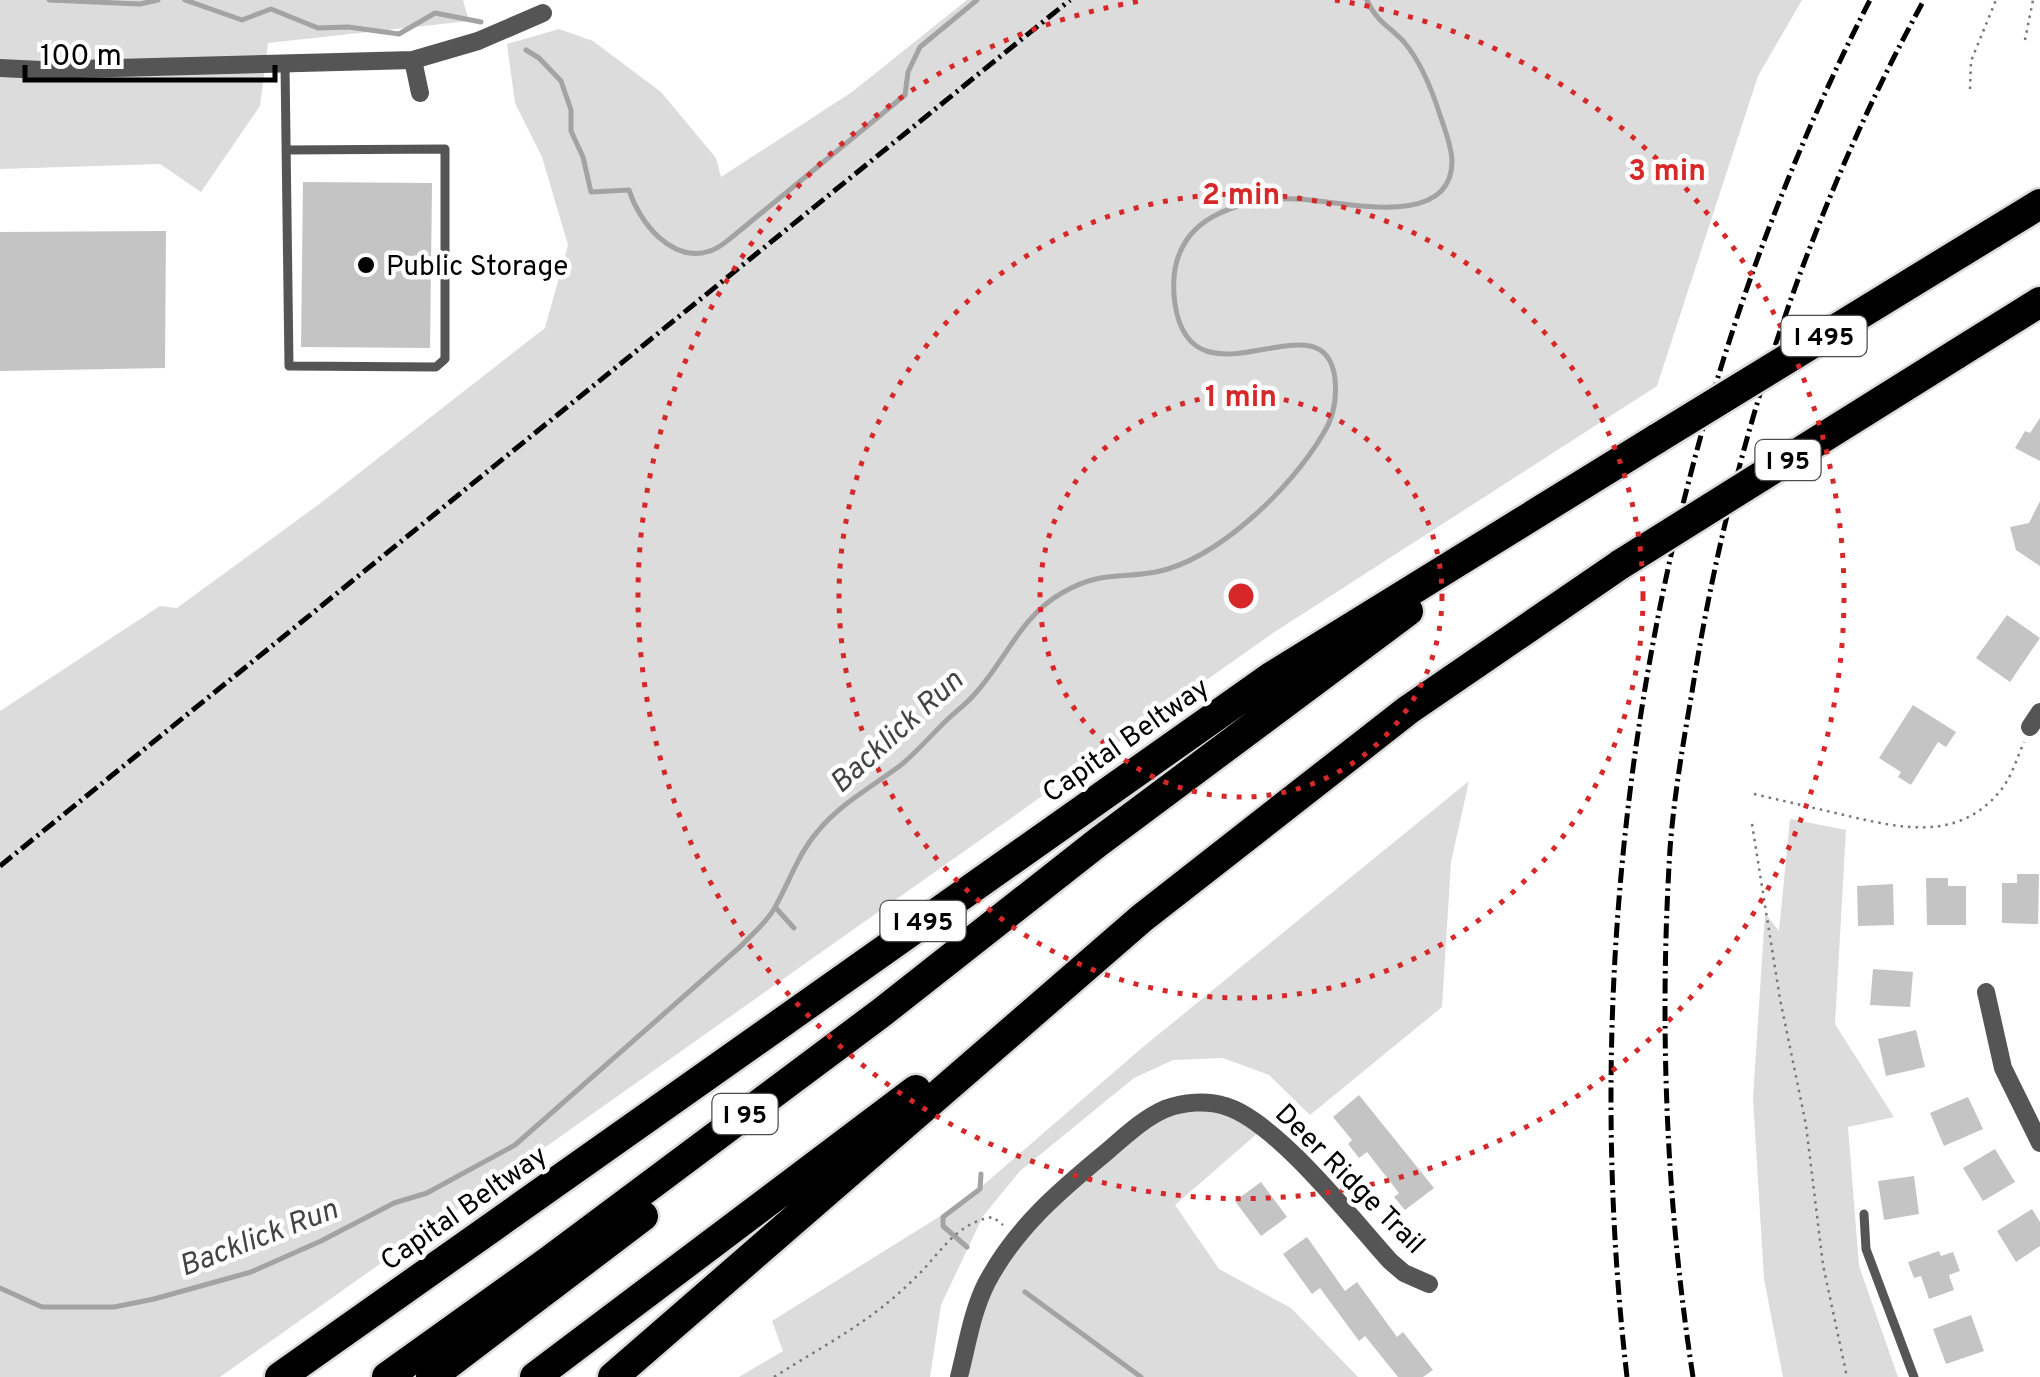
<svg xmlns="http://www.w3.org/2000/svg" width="2040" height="1377" font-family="Overpass,sans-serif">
<rect width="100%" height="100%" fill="#fff"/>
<path fill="#dcdcdc" d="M0 0H463L469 21 268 43 260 106 201 192 160 164 0 169Z
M967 0H1802L1758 76 1657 386 1273 633 220 1377H0V711L160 606 177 608 322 502 545 328 568 245 542 157 515 103 507 44 559 29 593 41 661 92 716 158 721 177 852 92Z
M1469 781 1451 862 1442 1007 1310 1115 1269 1075 1223 1058 1173 1060 1134 1078 1020 1171 983 1216 941 1305 930 1377H739L783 1351 772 1321 966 1200 1143 1047Z
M1790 819 1846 830 1835 1024 1894 1117 1848 1127 1859 1266 1898 1377H1783L1764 1279 1753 1098 1765 913 1779 931Z
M1176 1100 1267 1125 1175 1205 1219 1269 1291 1308 1358 1377H969V1361L983 1301 1009 1247Z"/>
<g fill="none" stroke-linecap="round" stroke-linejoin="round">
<path stroke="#a3a3a3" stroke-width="5" d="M49 0 140 4 158 0
M185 0 242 20 271 9 318 28 348 27 399 34 435 13 481 22
M526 50 539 58 561 81 571 110V131L583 157 591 192 629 190C639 222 672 264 710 251 720 248 728 240 737 233L905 95 908 72 920 47 977 0
M775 907 794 928
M967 1247 943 1226V1217L980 1189 981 1174
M0 1288 42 1307H114L154 1299 251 1272 321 1241 394 1203 427 1193 515 1145 741 946C752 934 766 923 774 909 789 883 798 854 818 831 840 804 873 786 901 765 918 751 932 734 948 719 956 711 965 705 972 697 1005 663 1019 617 1062 593 1099 571 1118 579 1156 572 1219 559 1292 487 1323 434 1334 417 1337 400 1335 379 1325 290 1192 417 1175 304 1172 283 1174 259 1186 241 1207 208 1261 197 1297 199 1338 200 1451 232 1452 162 1452 147 1445 130 1440 115 1432 90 1421 62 1404 42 1390 27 1375 20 1367 0
M1025 1292 1141 1377"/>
</g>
<path fill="#c4c4c4" d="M303 182 432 183 430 348 301 347Z
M166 231 165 368 0 371V232Z
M2040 418V461L2015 448 2025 431 2030 433Z
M2040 501V566L2016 550 2010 527 2029 523Z
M2007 615 2040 638 2010 682 1976 658Z
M1913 705 1956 732 1946 747 1938 742 1911 785 1898 777 1901 772 1879 758Z
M2017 874H2039L2038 924 2002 923V883H2017Z
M1926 878H1948V886H1966V925H1927Z
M1893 884 1894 925 1858 926 1857 886Z
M1873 969 1913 972 1910 1007 1870 1005Z
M1916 1030 1925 1067 1886 1076 1878 1039Z
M1359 1095 1434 1188 1405 1210 1394 1197 1399 1193 1367 1152 1359 1158 1348 1144 1352 1140 1333 1117Z
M1968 1097 1983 1129 1944 1146 1930 1113Z
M1995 1149 2015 1182 1983 1201 1963 1168Z
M1914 1176 1919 1214 1884 1220 1878 1181Z
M1261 1182 1287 1217 1261 1236 1235 1201Z
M2032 1209 2040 1222V1246L2016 1262 1997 1231Z
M1307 1237 1345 1291 1357 1282 1397 1337 1403 1332 1433 1370 1423 1377H1398L1365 1336 1359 1341 1320 1288 1312 1294 1283 1254Z
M1939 1251 1941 1256 1953 1252 1960 1271 1949 1275 1954 1290 1929 1299 1921 1276 1914 1278 1908 1262Z
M1971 1315 1984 1351 1946 1364 1933 1329Z"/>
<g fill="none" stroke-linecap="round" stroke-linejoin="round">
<defs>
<path id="highway" d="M1991 234 2040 204
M1955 355 2040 302
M280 1377 1271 677 1658 438
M387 1377 549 1261 881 1013 1097 843 1408 611
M431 1377 643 1216
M535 1377 916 1090
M613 1377 1142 918 1408 710 1621 564"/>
</defs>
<use href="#highway" stroke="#dbdbdb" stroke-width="35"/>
<path stroke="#777" stroke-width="2.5" stroke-dasharray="2.5 5" stroke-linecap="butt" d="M2025 40 2033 0
M1970 89 1971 61 1996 0
M1754 794C1784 801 1814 808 1844 815 1900 828 1958 843 2001 790 2012 776 2017 758 2024 742
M1752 824 1780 999 1806 1125 1823 1265 1847 1377
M774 1377C826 1344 871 1322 915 1278 941 1253 955 1223 993 1217L1003 1225"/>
<path stroke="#555" stroke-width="9" d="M285 65 289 366 436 367 445 359V149L287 150
M1864 1214 1866 1249 1914 1377"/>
<path stroke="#555" stroke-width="18" d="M413 60 420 93
M0 68 41 70 413 60 478 41 543 13
M2030 727 2040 712
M1986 992 2003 1068 2040 1143
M959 1377C967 1346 972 1311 987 1282 1016 1228 1058 1192 1104 1154 1123 1138 1142 1119 1165 1109 1183 1102 1207 1100 1225 1106 1276 1121 1352 1219 1390 1261L1404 1273 1429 1284"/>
<use href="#highway" stroke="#000" stroke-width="30"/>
<path stroke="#000" stroke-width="5" stroke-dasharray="15 5 2.5 5" stroke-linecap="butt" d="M0 866 1070 0
M1627 1377C1573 912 1656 418 1870 0
M1693 1377C1666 1202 1659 1026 1670 849 1674 796 1683 744 1692 692 1730 451 1807 214 1924 0"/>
<defs>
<path id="highway-bridge" d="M1658 438 1991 234
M1621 564 1955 355"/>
</defs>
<use href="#highway-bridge" stroke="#dbdbdb" stroke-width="35" stroke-linecap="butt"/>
<use href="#highway-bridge" stroke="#000" stroke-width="30"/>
</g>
<g fill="none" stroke="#d62828" stroke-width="5" stroke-dasharray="5 10">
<circle cx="1241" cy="596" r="201"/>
<circle cx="1241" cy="596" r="402"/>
<path d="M1335 0A603 603 0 1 1 1147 0"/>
</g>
<circle fill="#000" stroke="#fff" stroke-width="4" cx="366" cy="265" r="10"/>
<g text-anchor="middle" stroke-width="9" stroke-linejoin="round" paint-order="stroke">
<g fill="#fff" stroke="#4c4c4c" stroke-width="2.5">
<rect x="1781.5" y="316" width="85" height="40" rx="8"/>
<rect x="1755.5" y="440" width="65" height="40" rx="8"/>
<rect x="880.5" y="901" width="85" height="40" rx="8"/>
<rect x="712.5" y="1094" width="65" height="40" rx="8"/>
</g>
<g font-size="25" font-weight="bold" fill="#000">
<text x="1824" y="345">I 495</text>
<text x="1788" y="469">I 95</text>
<text x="923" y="930">I 495</text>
<text x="745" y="1123">I 95</text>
</g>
<g font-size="28" fill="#000" stroke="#fff" text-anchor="start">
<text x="386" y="275">Public Storage</text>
</g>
<g font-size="28" fill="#000" stroke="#fff">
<text transform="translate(1125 739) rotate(-35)" y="10">Capital Beltway</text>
<text transform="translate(1351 1178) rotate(45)" y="10">Deer Ridge Trail</text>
<text transform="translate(463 1207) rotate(-35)" y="10">Capital Beltway</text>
</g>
<g font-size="30" font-style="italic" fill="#444" stroke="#fff">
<text transform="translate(896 731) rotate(-42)" y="10">Backlick Run</text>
<text transform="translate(258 1237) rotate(-21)" y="10">Backlick Run</text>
</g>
</g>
<circle cx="1241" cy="596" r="15" fill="#d62828" stroke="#fff" stroke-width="5"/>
<g font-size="30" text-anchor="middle" font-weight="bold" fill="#d62828" stroke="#fff" stroke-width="9" stroke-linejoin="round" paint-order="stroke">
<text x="1667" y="180">3 min</text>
<text x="1241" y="204">2 min</text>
<text x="1241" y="406">1 min</text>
</g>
<path d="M25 65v15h250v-15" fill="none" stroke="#000000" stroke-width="5"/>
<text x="40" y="65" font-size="30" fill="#000000" stroke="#ffffff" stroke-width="8" paint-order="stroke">100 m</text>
</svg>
